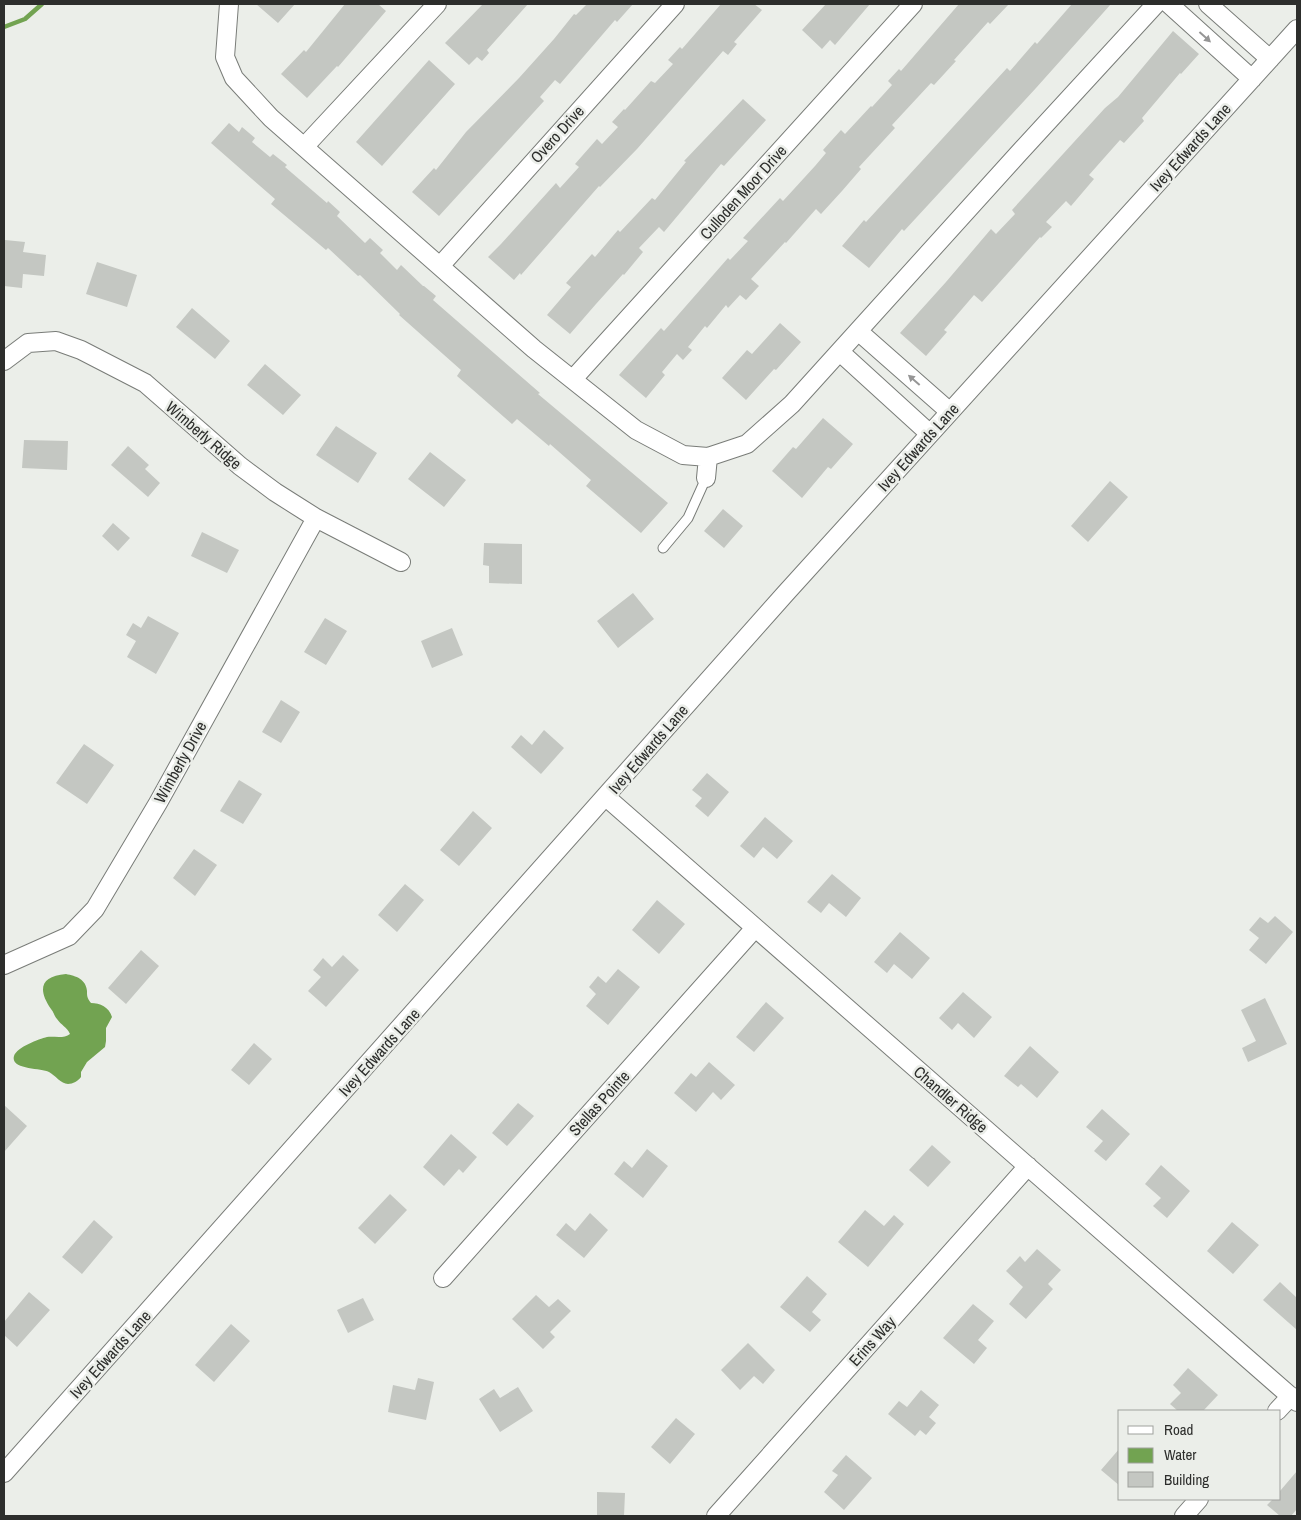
<svg xmlns="http://www.w3.org/2000/svg" width="1301" height="1520" font-family="'Archivo Narrow',sans-serif">
<rect width="100%" height="100%" fill="#ebeee9"/>
<path fill="#72a351" d="M66 974C76 976 86 979 87 991 87 996 87 998 91 1003 100 1003 109 1007 112 1017L106 1028V1041L105 1047 87 1062 81 1072V1077C78 1081 73 1084 68 1084 61 1084 55 1075 49 1072 41 1068 10 1070 14 1056 17 1047 39 1039 47 1037 54 1036 64 1039 70 1034 67 1027 61 1025 57 1019 54 1016 54 1012 51 1009 37 989 41 976 66 974Z"/>
<g fill="none" stroke-linecap="round" stroke-linejoin="round">
<path stroke="#72a351" stroke-width="4.5" d="M4 27 25 19 42 4"/>
</g>
<path fill="#c4c7c2" d="M256 4H295L278 23Z
M345 4H378L386 11 338 67 337 66 307 98 281 74 304 50 306 52Z
M483 4H528L487 50 489 53 482 61 477 57 469 65 445 43Z
M587 4H633L617 22 615 20 560 84 555 80 540 97 544 101 439 216 412 192 434 168 436 170 466 132 519 78 554 39 574 14 576 15Z
M721 4H754L762 10 734 42 737 44 728 55 723 51 637 149 600 187 599 186 521 275 520 273 514 280 488 257 501 244 556 183 560 188 579 167 575 164 597 139 602 144 618 127 612 122 624 109 625 110 651 81 655 83 673 64 668 60 680 47 682 49Z
M826 4H870L835 45 830 40 822 49 802 30Z
M959 4H1009L990 24 988 22 954 60 956 61 934 85 931 83 892 125 895 128 859 167 861 169 842 191 821 214 816 209 786 243 785 242 751 279 759 286 746 300 740 295 728 308 726 305 707 328 705 326 688 347 692 350 683 360 677 354 662 372 665 375 646 398 619 375 661 328 664 331 728 258 730 260 748 241 743 238 780 198 783 201 815 166 826 153 823 150 841 130 845 134 871 106 872 107 892 85 888 81 899 69 901 71Z
M1072 4H1111L1036 88 904 231 902 229 869 268 842 246 864 220 866 222 1007 68 1010 71 1035 42 1037 44Z
M1173 31 1199 54 1181 74 1180 73 1142 118 1144 121 1124 143 1120 140 1089 175 1094 179 1071 206 1066 201 1046 222 1052 227 1041 238 1040 237 982 302 974 295 944 330 947 332 926 356 900 333 946 282 991 229 996 234 1015 214 1012 210 1105 108 1118 97Z
M429 60 455 84 382 166 356 142Z
M743 99 766 120 724 166 721 164 664 232 659 227 639 248 643 252 624 275 623 274 596 304 570 334 547 315 571 287 566 283 592 254 595 257 618 230 620 232 652 198 655 200 686 162 684 161Z
M229 123 239 132 242 127 255 138 252 142 270 157 273 154 287 165 285 167 327 203 328 201 340 212 337 216 365 243 370 238 383 250 380 253 397 270 401 265 423 286H424L436 296 433 300 540 393 538 394 668 503 641 533 586 486 591 480 550 444 549 446 517 419 512 424 457 376 461 370 399 315 400 314 360 275 358 276 328 248 326 250 271 204 275 199 211 143Z
M5 240 25 242 23 252 46 255 44 276 23 274 22 288 4 286Z
M97 262 137 275 127 307 86 294Z
M192 308 230 341 215 359 176 327Z
M780 323 801 342 776 370 774 369 746 400 722 378 747 350 752 354Z
M265 364 301 395 283 415 247 385Z
M823 418 853 444 831 469 828 467 802 498 772 471 793 447 796 449Z
M336 426 377 453 358 483 316 455Z
M24 440 68 441 67 470 22 468Z
M128 446 149 465 145 469 160 483 148 497 111 465Z
M430 452 466 480 444 507 408 479Z
M1110 481 1128 497 1088 542 1071 526Z
M723 509 743 526 724 548 704 531Z
M113 523 130 538 118 551 102 536Z
M202 532 239 550 227 573 191 556Z
M484 543 522 544V584L489 583V566L483 565Z
M633 593 654 619 618 648 597 621Z
M148 616 179 633 156 674 127 657 136 641 126 635 133 623 141 628Z
M325 618 347 631 326 665 304 652Z
M452 628 463 655 432 668 421 641Z
M281 700 300 712 281 743 262 732Z
M544 730 564 748 541 774 511 747 521 735 532 745Z
M84 744 114 765 87 804 56 783Z
M707 773 729 792 708 817 695 806 702 798 692 790Z
M239 780 262 794 243 824 220 811Z
M473 811 492 828 459 866 440 850Z
M765 817 793 841 777 859 763 847 754 858 740 846Z
M194 849 217 865 195 896 173 878Z
M832 874 861 898 846 917 829 903 821 913 807 902Z
M405 884 424 900 397 932 378 915Z
M657 900 685 924 659 954 632 930Z
M1275 916 1293 932 1266 964 1249 950 1259 938 1249 930 1260 917 1268 923Z
M900 932 930 958 912 979 894 964 887 973 874 962Z
M141 950 159 966 126 1004 108 988Z
M343 955 359 970 326 1007 308 991 321 977 313 970 323 958 332 967Z
M618 969 640 987 608 1025 586 1006 596 994 589 987 598 976 606 983Z
M963 992 992 1017 974 1038 958 1023 952 1030 939 1018Z
M1265 998 1287 1044 1248 1062 1242 1048 1256 1041 1241 1010Z
M766 1002 784 1018 754 1052 736 1037Z
M254 1043 272 1059 249 1085 231 1070Z
M1030 1046 1059 1072 1037 1098 1021 1084 1018 1087 1004 1076Z
M709 1062 735 1085 721 1100 713 1092 696 1112 674 1093 691 1073 696 1077Z
M518 1103 534 1116 507 1146 492 1133Z
M4 1105 27 1126 4 1152Z
M1102 1109 1130 1134 1106 1161 1094 1151 1103 1141 1086 1127Z
M451 1134 477 1157 463 1173 459 1169 444 1186 423 1167Z
M932 1145 951 1162 928 1187 909 1170Z
M647 1149 668 1166 643 1198 614 1174 624 1161 632 1168Z
M1161 1165 1190 1191 1167 1218 1153 1206 1161 1198 1145 1184Z
M390 1194 407 1210 375 1244 358 1228Z
M865 1210 884 1226 894 1215 904 1224 868 1267 838 1242Z
M590 1213 608 1230 584 1258 556 1235 566 1223 575 1231Z
M94 1220 113 1237 82 1274 62 1257Z
M1232 1222 1259 1245 1233 1274 1207 1251Z
M1037 1249 1061 1270 1048 1284 1053 1289 1026 1319 1009 1304 1023 1287 1006 1271 1020 1256 1025 1262Z
M807 1276 827 1294 812 1312 821 1320 810 1332 780 1307Z
M1280 1282 1297 1298V1330L1263 1300Z
M29 1292 50 1310 17 1347 4 1335V1322Z
M536 1295 549 1307 558 1299 571 1311 550 1332 555 1337 543 1349 512 1319Z
M363 1298 374 1320 348 1333 337 1310Z
M973 1304 994 1321 978 1340 987 1348 974 1364 943 1338Z
M231 1324 250 1341 214 1382 195 1365Z
M748 1343 775 1370 763 1384 754 1376 740 1390 721 1370Z
M1188 1368 1218 1395 1203 1411H1178L1170 1404 1181 1393 1173 1385Z
M418 1378 434 1382 426 1420 388 1412 393 1385 415 1390Z
M518 1387 533 1411 500 1432 479 1399 494 1389 500 1398Z
M921 1390 939 1405 929 1417 936 1423 926 1435 920 1430 915 1436 888 1414 899 1401 907 1407Z
M676 1418 695 1434 670 1464 651 1447Z
M1120 1448V1486L1101 1470Z
M846 1455 872 1478 844 1510 824 1492 838 1475 832 1471Z
M1297 1471V1509L1291 1516H1280L1267 1505 1273 1499H1280V1491Z
M597 1492 625 1493 624 1516H597Z"/>
<g fill="none" stroke-linecap="round" stroke-linejoin="round">
<defs>
<path id="service" d="M663 548 688 518 706 478"/>
<path id="minor" d="M229 4 225 57 234 78 271 118 534 349 636 430 683 455 708 457 747 444 792 404 1019 153 1156 4
M1169 4 1252 79
M1208 4 1270 59
M304 147 437 4
M440 266 675 4
M858 331 950 412
M840 352 930 434
M4 361 28 343 56 341 81 350 145 383 240 466 275 492 316 518 401 562
M573 379 913 4
M706 478 708 457
M606 797 1297 1402
M4 965 69 936 95 909 158 803 316 518
M443 1278 755 928
M1277 1411 1291 1396
M4 1473 785 594 1297 29
M716 1516 1028 1166
M1184 1516 1199 1499"/>
</defs>
<use href="#service" stroke="#797c78" stroke-width="11"/>
<use href="#minor" stroke="#797c78" stroke-width="20"/>
<use href="#service" stroke="#fff" stroke-width="9"/>
<use href="#minor" stroke="#fff" stroke-width="18"/>
</g>
<defs><path id="oneway-solid" d="M-6-.8H1V-3.2L6.5 0L1 3.2V.8H-6Z" transform="scale(1.25)"/></defs>
<g fill="#969696">
<use href="#oneway-solid" transform="translate(1205 37) rotate(42)"/>
<use href="#oneway-solid" transform="translate(914 380) rotate(-139)"/>
</g>
<g text-anchor="middle" stroke-width="5" stroke-linejoin="round" paint-order="stroke">
<g font-size="16" fill="#2d2e2c" stroke="#ebeee9">
<text transform="translate(557 134) rotate(-48)" y="6">Overo Drive</text>
<text transform="translate(1190 147) rotate(-48)" y="6">Ivey Edwards Lane</text>
<text transform="translate(743 192) rotate(-48)" y="6">Culloden Moor Drive</text>
<text transform="translate(204 435) rotate(41)" y="6">Wimberly Ridge</text>
<text transform="translate(918 447) rotate(-48)" y="6">Ivey Edwards Lane</text>
<text transform="translate(648 749) rotate(-49)" y="6">Ivey Edwards Lane</text>
<text transform="translate(180 762) rotate(-61)" y="6">Wimberly Drive</text>
<text transform="translate(379 1052) rotate(-48)" y="6">Ivey Edwards Lane</text>
<text transform="translate(951 1099) rotate(41)" y="6">Chandler Ridge</text>
<text transform="translate(599 1103) rotate(-48)" y="6">Stellas Pointe</text>
<text transform="translate(872 1341) rotate(-48)" y="6">Erins Way</text>
<text transform="translate(110 1354) rotate(-48)" y="6">Ivey Edwards Lane</text>
</g>
</g>
<rect width="1301" height="1520" fill="none" stroke="#2d2e2c" stroke-width="10"/>
<rect x="1118" y="1410" width="162" height="90" fill="#ebeee9" stroke="#9fa19d"/>
<rect x="1128" y="1426" width="25" height="8" fill="#ffffff" stroke="#9fa19d"/>
<text x="1164" y="1435" font-size="15" fill="#2d2e2c">Road</text>
<rect x="1128" y="1448" width="25" height="15" fill="#72a351" stroke="#9fa19d"/>
<text x="1164" y="1460" font-size="15" fill="#2d2e2c">Water</text>
<rect x="1128" y="1472" width="25" height="15" fill="#c4c7c2" stroke="#9fa19d"/>
<text x="1164" y="1485" font-size="15" fill="#2d2e2c">Building</text>
</svg>
